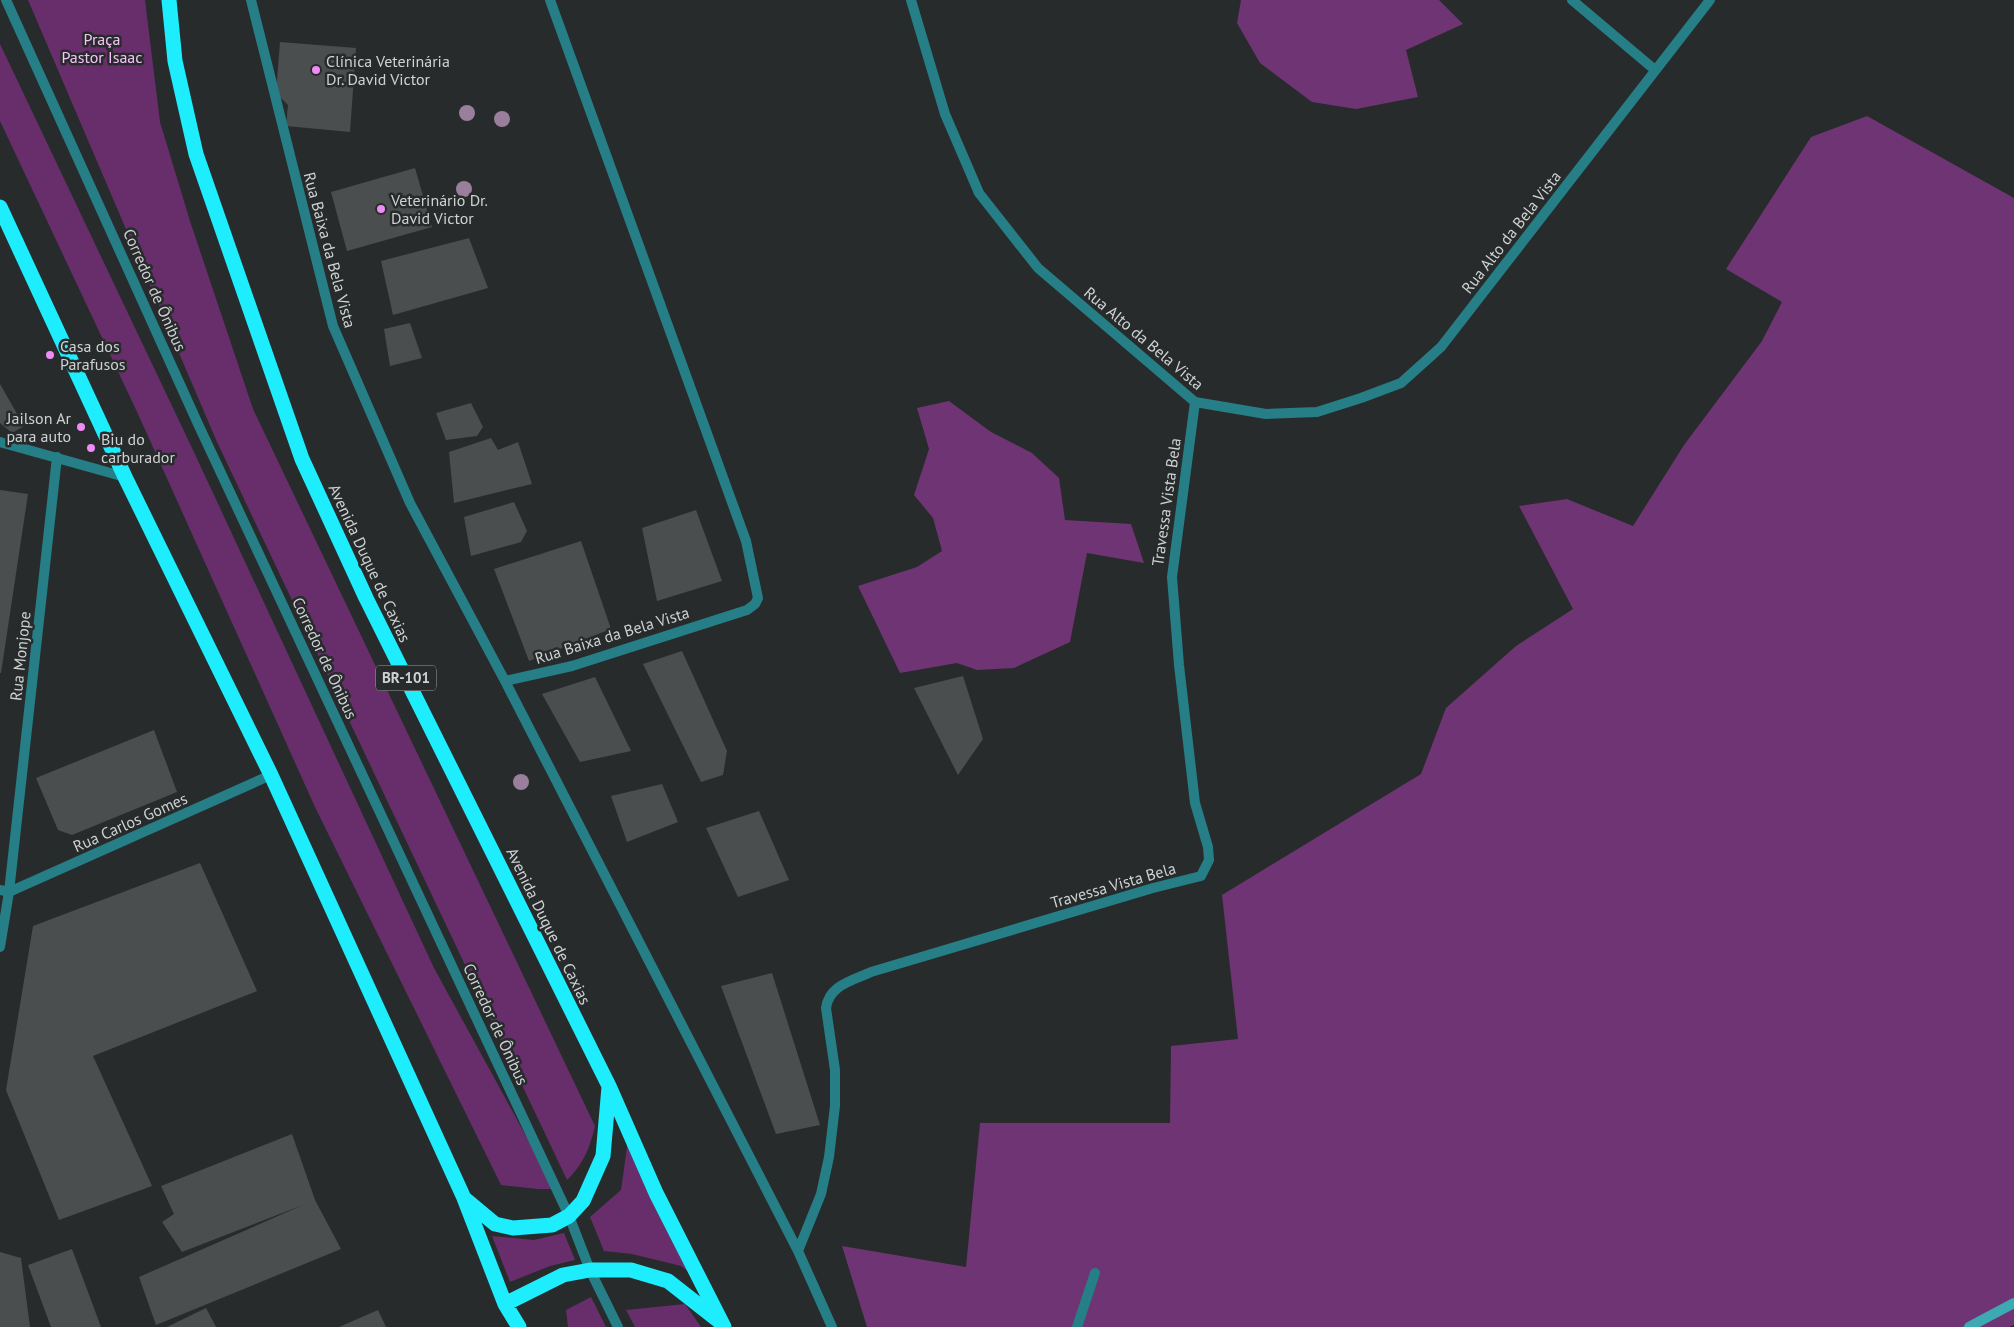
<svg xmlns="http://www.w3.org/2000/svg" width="2014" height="1327" font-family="'PT Sans',sans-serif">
<rect width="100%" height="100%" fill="#272b2b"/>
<path fill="#672e6b" d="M28 0H145L160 122 190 221 253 409 595 1126C590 1148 583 1165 567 1180L217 442Z
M0 44 193 450 434 968 555 1189H538L501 1185 315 807 138 414 0 121Z
M629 1133 700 1281 681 1266 632 1254 604 1251 590 1217 621 1190Z
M564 1233 575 1260 550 1266 510 1282 492 1236 534 1240Z
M591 1297 606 1327H568L566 1310Z
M685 1304 701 1327H635L626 1310Z"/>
<path fill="#6f3473" d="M1241 0H1439L1463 24 1406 50 1418 97 1356 109 1312 102 1260 63 1237 23Z
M1867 116 2014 198V1325L2009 1327H867L842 1246 966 1267 980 1123H1170L1171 1046 1238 1039 1222 895 1421 774 1446 708 1516 646 1573 609 1519 506 1567 499 1633 526 1684 445 1762 341 1782 302 1726 269 1811 137Z
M949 401 991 432 1032 453 1059 478 1065 520 1131 524 1144 563 1087 553 1070 642 1014 668 977 670 957 663 900 673 858 586 917 567 942 551 933 518 914 495 929 449 917 408Z"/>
<path fill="#4a4e4f" d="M280 42 356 48 350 132 286 126 288 105 276 93Z
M415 168 432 227 347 251 331 192Z
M469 238 488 288 393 315 381 261Z
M410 323 422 358 390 366 384 329Z
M0 384 24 426 12 433 0 423Z
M471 403 483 427 477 436 446 440 436 413Z
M491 438 498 450 518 442 532 484 454 503 449 452Z
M0 490 28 494 1 673H0Z
M514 502 527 531 521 542 471 556 464 517Z
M696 510 722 581 657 601 642 528Z
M581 541 611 629 529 661 494 569Z
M682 651 727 751 723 775 701 782 643 664Z
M963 676 983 739 958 775 914 688Z
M595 677 631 751 580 762 542 694Z
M154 730 177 792 72 835 58 830 36 778Z
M662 784 678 822 627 842 611 796Z
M759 811 789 880 738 897 706 828Z
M200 863 257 991 93 1056 152 1186 59 1220 6 1090 33 926Z
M772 973 820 1125 776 1134 721 986Z
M292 1134 315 1200 341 1249 156 1325 139 1277 303 1205 182 1252 162 1222 174 1214 161 1186Z
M72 1249 101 1327H51L28 1265Z
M0 1252 21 1258 30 1327H0Z
M206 1308 216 1327H167Z
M378 1310 386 1327H339Z"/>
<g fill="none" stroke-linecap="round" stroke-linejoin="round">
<path stroke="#267e86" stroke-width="10" d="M6 0 198 424 569 1216 590 1270 618 1327"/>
<path stroke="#267e86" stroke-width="10" d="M251 0 333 326 410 503 505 681 798 1251 832 1327
M911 0 945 114 979 193 1038 268 1195 402 1266 414 1317 412 1361 398 1401 383 1441 347 1710 0
M1572 0 1655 70
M0 442 125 477
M505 681 572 666 747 610 755 604 758 598 746 541 550 0
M0 890 9 892 271 775
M0 947 9 892 57 457
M798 1251 821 1194 829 1157 835 1106V1070L826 1008C829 985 852 981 871 972L1153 888 1201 876 1209 860 1208 847 1195 803 1179 665 1172 577 1195 402
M1077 1327 1095 1273"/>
<path stroke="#3ca9b3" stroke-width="10" d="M1969 1327 2014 1303"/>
<path stroke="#1dedfd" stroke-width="15" d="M169 0 175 61 196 154 302 459 366 598 609 1086 656 1193 724 1327
M0 207 125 477 271 775 464 1198 505 1304 519 1327
M465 1199 495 1224 513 1228 552 1225 569 1216 583 1201 603 1156 609 1087
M505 1304 563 1275 590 1270H631L668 1281 719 1321"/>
</g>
<g fill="#997f9c">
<circle cx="467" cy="113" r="8"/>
<circle cx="502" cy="119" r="8"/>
<circle cx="464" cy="189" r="8"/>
<circle cx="521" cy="782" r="8"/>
</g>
<g fill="#ef8bf6" stroke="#272b2b" stroke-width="2">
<circle cx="316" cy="70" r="5"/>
<circle cx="381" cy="209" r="5"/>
<circle cx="50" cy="355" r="5"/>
<circle cx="81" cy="427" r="5"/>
<circle cx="91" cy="448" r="5"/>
</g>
<g text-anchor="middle" stroke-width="5" stroke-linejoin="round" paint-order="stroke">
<rect fill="#272b2b" stroke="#9da0a0" stroke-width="1" x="376" y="665.5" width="60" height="25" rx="4"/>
<g font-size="15" font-weight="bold" fill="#cfd2d2">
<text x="406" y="683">BR-101</text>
</g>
<g font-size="16" fill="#f6c3f9" stroke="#272b2b">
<text x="102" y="45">Praça<tspan x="102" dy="18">Pastor Isaac</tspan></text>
</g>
<g font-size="16" fill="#cfd2d2" stroke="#272b2b" text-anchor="start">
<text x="326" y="67">Clínica Veterinária<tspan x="326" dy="18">Dr. David Victor</tspan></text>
<text x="391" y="206">Veterinário Dr.<tspan x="391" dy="18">David Victor</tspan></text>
<text x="60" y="352">Casa dos<tspan x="60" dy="18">Parafusos</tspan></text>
<text x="71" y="424" text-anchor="end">Jailson Ar<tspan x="71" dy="18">para auto</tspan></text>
<text x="101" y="445">Biu do<tspan x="101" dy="18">carburador</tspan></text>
</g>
<g font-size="16" fill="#cfd2d2" stroke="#272b2b">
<text transform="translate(1511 232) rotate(-52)" y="6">Rua Alto da Bela Vista</text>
<text transform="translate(330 250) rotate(75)" y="6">Rua Baixa da Bela Vista</text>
<text transform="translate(155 290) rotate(66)" y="6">Corredor de Ônibus</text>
<text transform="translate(1144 338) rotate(40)" y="6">Rua Alto da Bela Vista</text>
<text transform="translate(1166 502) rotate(-82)" y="6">Travessa Vista Bela</text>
<text transform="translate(370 563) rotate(65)" y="6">Avenida Duque de Caxias</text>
<text transform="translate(612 635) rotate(-17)" y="6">Rua Baixa da Bela Vista</text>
<text transform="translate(20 656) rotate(-84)" y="6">Rua Monjope</text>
<text transform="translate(325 658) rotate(65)" y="6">Corredor de Ônibus</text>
<text transform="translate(130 822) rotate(-24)" y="6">Rua Carlos Gomes</text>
<text transform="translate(1113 885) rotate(-16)" y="6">Travessa Vista Bela</text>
<text transform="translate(549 926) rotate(64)" y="6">Avenida Duque de Caxias</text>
<text transform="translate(496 1024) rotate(65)" y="6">Corredor de Ônibus</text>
</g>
</g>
</svg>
